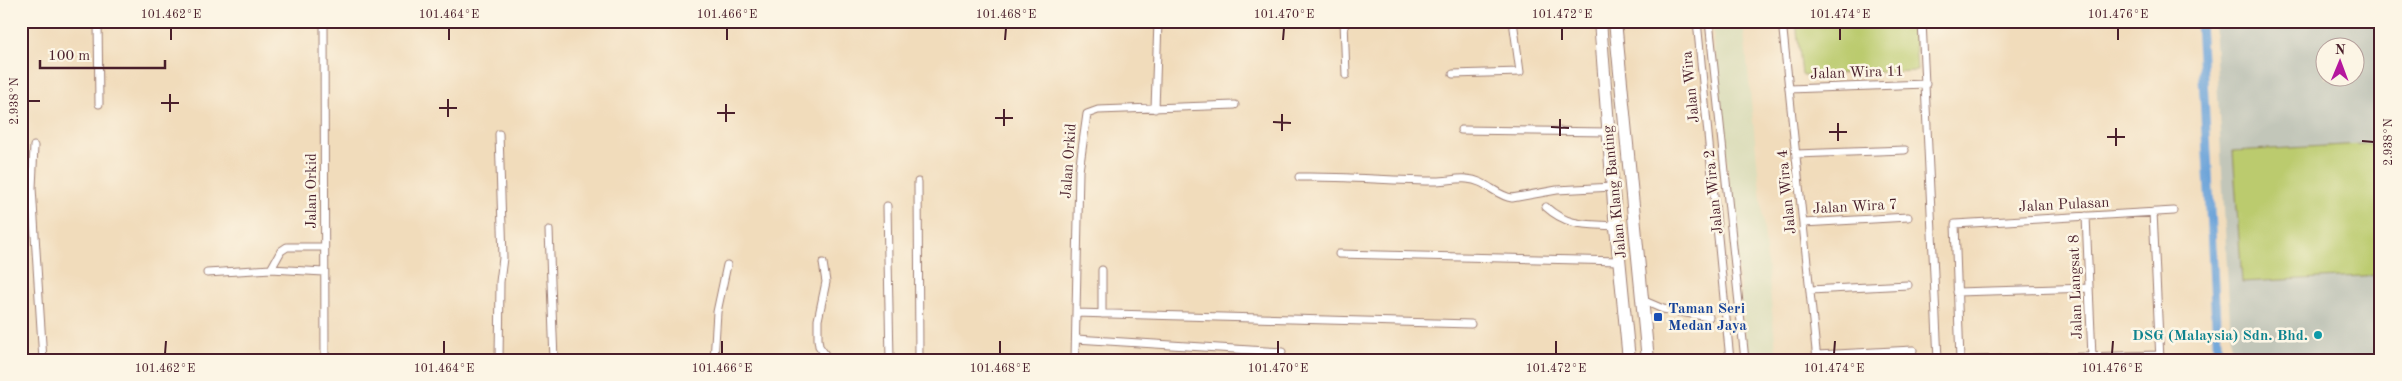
<svg xmlns="http://www.w3.org/2000/svg" width="2402" height="381" font-family="'Old Standard TT',serif">
<rect width="100%" height="100%" fill="#fcf5e5"/>
<filter id="ink" filterUnits="userSpaceOnUse"><feTurbulence type="fractalNoise" baseFrequency=".02" numOctaves="2"/><feDisplacementMap in="SourceGraphic" scale="10" xChannelSelector="R" yChannelSelector="G"/><feConvolveMatrix kernelMatrix="1 2 1 2 8 2 1 2 1" color-interpolation-filters="sRGB"/></filter>
<filter id="wash" filterUnits="userSpaceOnUse"><feTurbulence type="fractalNoise" baseFrequency=".0096" numOctaves="4" result="noise"/><feDisplacementMap in="SourceGraphic" scale="20" xChannelSelector="R" yChannelSelector="G"/><feGaussianBlur stdDeviation="1.12" result="paint"/><feColorMatrix in="noise" values="0 0 0 0 0 0 0 0 0 0 0 0 0 0 0 0 0 1.4 0 .05"/><feComposite in="paint" operator="in"/></filter>
<g filter="url(#wash)">
<rect width="100%" height="100%" fill="#f1dcbb"/>
<path fill="#dddebc" d="M1712 21H1743L1777 360H1748Z"/>
<path fill="#c2c6b9" fill-rule="evenodd" d="M2214 21H2381V360H2232ZM2324 48H2354V78H2324Z"/>
<path fill="#bbcb6e" stroke="#82754c" d="M1796 21H1914L1917 71 1802 75Z
M2381 143V275L2242 282 2233 151Z"/>
<g fill="none" stroke-linecap="round" stroke-linejoin="round">
<path stroke="#6aa3d9" stroke-width="9" d="M2200 21 2218 360"/>
</g>
</g>
<g filter="url(#ink)">
<g fill="none" stroke-linecap="round" stroke-linejoin="round">
<defs>
<path id="street" d="M98 21 99 104
M324 21 325 360
M1344 21 1346 75
M1697 21 1730 360
M1709 21 1745 360
M1782 21 1817 360
M1922 21 1938 360
M1453 74 1520 72 1513 21
M1789 89 1926 84
M1155 109 1158 21
M1461 130 1608 132
M499 134 503 258 500 282 499 360
M34 146 32 188 43 360
M1796 154 1905 150
M1299 177C1345 176 1391 181 1437 181 1447 181 1457 178 1467 179 1486 180 1496 196 1512 198L1557 190 1613 187
M918 182 919 360
M887 206 890 360
M1546 207C1568 227 1587 224 1616 226
M2153 212 2160 360
M2086 216 2092 357
M1803 223 1908 217
M549 230 554 360
M1339 254 1620 261
M823 263 826 282 818 320V339L819 346 829 360
M271 269 281 251 287 247H324
M207 273 271 269 324 272
M1810 290 1908 285
M1957 292 2089 288
M1642 300 1663 309 1709 317
M1076 313 1471 324
M1102 314V270
M1076 339 1282 352
M1817 355 1913 350
M714 360 717 312 727 265
M1075 360 1079 171 1087 114 1098 110 1235 105
M1960 360 1955 224 2174 211
M1971 360 2159 355"/>
<path id="highway" d="M1600 21 1615 217 1629 360
M1615 21 1648 360"/>
</defs>
<use href="#street" stroke="#9e7e73" stroke-width="9"/>
<use href="#highway" stroke="#9e7e73" stroke-width="14"/>
<use href="#street" stroke="#fff" stroke-width="7"/>
<use href="#highway" stroke="#fff" stroke-width="12"/>
</g>
</g>
<path fill="none" stroke="#4a1f2b" stroke-width="2" d="M171 40V28M449 40V28M727 40V28M1005 40 1006 28M1283 40 1284 28M1562 40V28M1840 40V28M2118 40V28M28 101H40M161 103H179M439 108H457M170 112V94M717 113H735M448 117V99M995 118H1013M726 122V104M1273 122 1291 123M1004 126V109M1551 127 1569 128M1282 131V114M1829 132H1847M1560 136V119M2107 137H2125M1838 141V123M2362 141 2374 142M2116 146V128M165 354 166 341M444 354V341M722 354V341M1000 354V341M1278 354V341M1556 354V341M1834 354 1835 341M2112 354 2113 341"/>
<rect fill="#1a4fb4" stroke="#fcf5e5" stroke-width="2" x="1653" y="312" width="10" height="10" rx="2.5"/>
<circle fill="#0f9aa8" stroke="#fcf5e5" stroke-width="2" cx="2318" cy="335" r="5"/>
<g text-anchor="middle" stroke-width="5" stroke-linejoin="round" paint-order="stroke">
<g font-size="15" fill="#4a1f2b" stroke="#fcf5e5">
<text transform="translate(1857 72) rotate(-2)" y="5">Jalan Wira 11</text>
<text transform="translate(1690 87) rotate(-96)" y="5">Jalan Wira</text>
<text transform="translate(1068 161) rotate(-86)" y="5">Jalan Orkid</text>
<text transform="translate(311 191) rotate(-90)" y="5">Jalan Orkid</text>
<text transform="translate(1614 192) rotate(-96)" y="5">Jalan Klang Banting</text>
<text transform="translate(1713 192) rotate(-96)" y="5">Jalan Wira 2</text>
<text transform="translate(1786 192) rotate(-96)" y="5">Jalan Wira 4</text>
<text transform="translate(2064 204) rotate(-3)" y="5">Jalan Pulasan</text>
<text transform="translate(1855 206) rotate(-3)" y="5">Jalan Wira 7</text>
<text transform="translate(2075 287) rotate(-92)" y="5">Jalan Langsat 8</text>
</g>
<g font-size="15" font-weight="bold" fill="#164399" stroke="#fcf5e5" text-anchor="start">
<text x="1668" y="313">Taman Seri<tspan x="1668" dy="17">Medan Jaya</tspan></text>
</g>
<g font-size="15" font-weight="bold" fill="#0d838f" stroke="#fcf5e5" text-anchor="end">
<text x="2308" y="340">DSG (Malaysia) Sdn. Bhd.</text>
</g>
</g>
<rect width="2402" height="381" fill="none" stroke="#fcf5e5" stroke-width="55"/>
<g transform="translate(2340 62) rotate(1)"><circle r="24" fill="#fcf5e5" stroke="#b59f9b"/>
<path d="M0-4L9 19L0 12L-9 19Z" fill="#b5179e"/>
<text y="-8" font-size="14" font-weight="bold" text-anchor="middle" fill="#4a1f2b">N</text>
</g>
<path d="M40 60v8h125v-8" fill="none" stroke="#4a1f2b" stroke-width="2.5"/>
<text x="48" y="60" font-size="15" fill="#4a1f2b" stroke="#fcf5e5" stroke-width="4" paint-order="stroke">100 m</text>
<rect x="28" y="28" width="2346" height="326" fill="none" stroke="#4a1f2b" stroke-width="2"/>
<g font-size="12" text-anchor="middle" fill="#4a1f2b">
<text x="171" y="18">101.462°E</text>
<text x="449" y="18">101.464°E</text>
<text x="727" y="18">101.466°E</text>
<text x="1006" y="18">101.468°E</text>
<text x="1284" y="18">101.470°E</text>
<text x="1562" y="18">101.472°E</text>
<text x="1840" y="18">101.474°E</text>
<text x="2118" y="18">101.476°E</text>
<text transform="translate(14 101) rotate(-90)" y="4">2.938°N</text>
<text transform="translate(2388 142) rotate(-90)" y="4">2.938°N</text>
<text x="165" y="372">101.462°E</text>
<text x="444" y="372">101.464°E</text>
<text x="722" y="372">101.466°E</text>
<text x="1000" y="372">101.468°E</text>
<text x="1278" y="372">101.470°E</text>
<text x="1556" y="372">101.472°E</text>
<text x="1834" y="372">101.474°E</text>
<text x="2112" y="372">101.476°E</text>
</g>
</svg>
